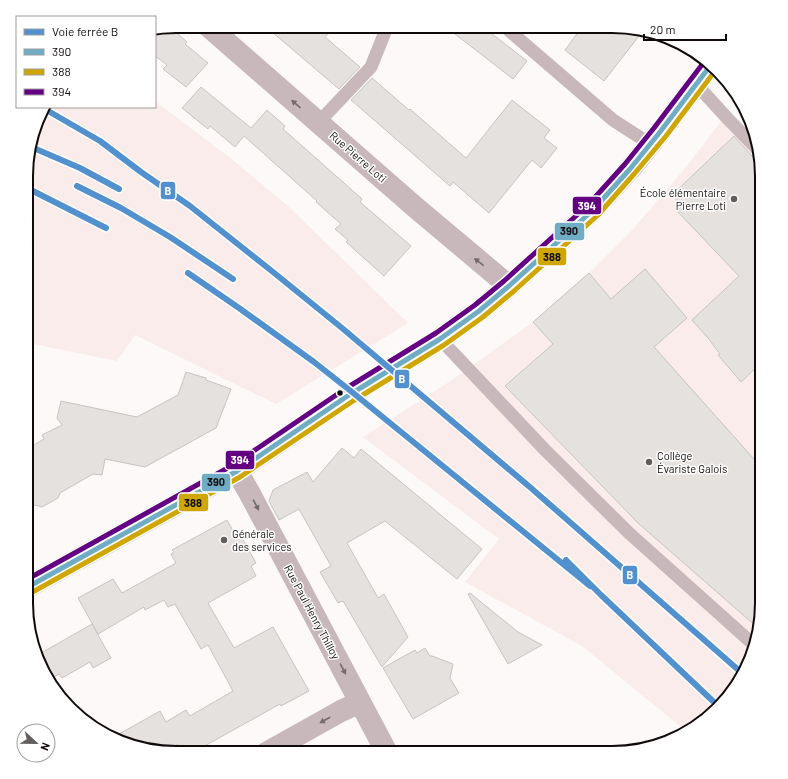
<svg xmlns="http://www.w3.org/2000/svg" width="788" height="779" font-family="Barlow,sans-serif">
<rect width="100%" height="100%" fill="#fdf9f8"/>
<path fill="#f9ecea" d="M155 101 229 157 289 207 408 323 276 404 135 335 117 361 28 343 29 147 44 107H155Z
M729 111 756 139 762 166V613L746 670 703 722 686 731 582 646 465 582 499 539 363 437 449 382 533 322 589 273 634 228 687 166Z"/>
<path fill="#e5e1df" stroke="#c7c4c2" d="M265 26H335L325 37 360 67 339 89Z
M170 27 187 42 185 44 208 63 186 87 163 69 167 65 155 56V29Z
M446 27H483L527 61 513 79Z
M582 27H632L643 31 604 81 565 50Z
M372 78 409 110 410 109 466 158 512 100 550 130 544 138 557 148 541 168 532 160 489 213 453 182 450 186 351 100Z
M201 87 251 128 267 110 285 126 283 129 362 199 360 202 411 246 384 276 346 242 348 240 335 229 341 224 316 202 317 201 244 136 235 147 210 126 208 129 182 108Z
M750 120 754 127 756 136 745 125Z
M734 136 753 157 756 159H760L762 166V362L741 382 718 355 720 354 708 338 692 320 739 276 677 211 682 206 672 195Z
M645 269 687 318 654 347 762 468V613L758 628 638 523 505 386 553 344 533 322 589 273 611 299Z
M186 372 206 378V380L231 389 216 428 145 467 105 459 102 475 93 474 60 493 58 498 42 507 27 503V449L44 439 42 435 62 425 57 418 61 401 137 417 178 395Z
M342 448 354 458 361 449 482 549 457 579 385 521 347 543 378 598 384 594 408 637 382 667 343 601 338 603 320 572 331 566 299 509 279 520 269 501 273 490 307 472 313 482Z
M227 520 236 536 240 534 256 563 251 566 256 576 208 603 234 648 273 627 309 691 281 706 280 704 192 753H183L178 744 164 752 112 738 160 711 166 722 186 710 190 716 233 691 208 645 201 649 175 604 168 607 164 600 145 610 144 607 98 634 78 598 113 579 122 593 176 563 171 554 174 552 172 550Z
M470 593 518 632 542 645 508 664 468 594Z
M92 624 111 658 93 668 90 662 62 678 59 674 49 680 36 656Z
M425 648 430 656H432L453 664 450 678 459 693 413 719 383 668 415 650 417 653Z"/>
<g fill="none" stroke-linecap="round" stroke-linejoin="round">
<path stroke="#c8b8bc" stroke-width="13" d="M505 27 613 120 650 144
M696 84 728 119 759 151
M318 123 371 67 387 27
M440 339 494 396 545 450 629 533 753 644"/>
<path stroke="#c8b8bc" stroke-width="22" d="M208 26 415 207 509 286
M237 471 250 494 387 753
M266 753 341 711 360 702"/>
<path stroke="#c7b7bb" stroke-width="22" d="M26 588 237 471 349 395 440 339 479 311 509 286 593 210 630 169 660 132 710 66"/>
<defs>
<path id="bus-1" d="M26 588 237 471 349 395 440 339 479 311 509 286 593 210 630 169 660 132 710 66"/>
<path id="bus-2" d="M29 594 240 477 353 401 444 345 483 317 514 291 598 215 635 173 666 136 715 71"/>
<path id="bus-3" d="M26 580 233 465 345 389 436 333 475 305 504 281 588 205 625 164 654 128 704 62"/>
</defs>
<use href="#bus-1" stroke="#fff" stroke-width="8"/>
<use href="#bus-2" stroke="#fff" stroke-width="8"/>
<use href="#bus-3" stroke="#fff" stroke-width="8"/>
<use href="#bus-1" stroke="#71acc5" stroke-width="5"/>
<use href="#bus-2" stroke="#cfa603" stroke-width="5"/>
<use href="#bus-3" stroke="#640082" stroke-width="5"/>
<defs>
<path id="rail-1" d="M43 108 100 141 141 172 190 206 273 272 342 328 531 488 743 674
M29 146 80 168 119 189
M77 186 121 208 170 237 233 279
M29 189 106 228
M188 273 239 308 314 362 352 392 590 586
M566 560 601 595 717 705"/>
</defs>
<use href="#rail-1" stroke="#fff" stroke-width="9"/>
<use href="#rail-1" stroke="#5291ce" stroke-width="6"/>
</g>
<defs><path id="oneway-solid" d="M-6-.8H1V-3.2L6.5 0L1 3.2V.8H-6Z"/></defs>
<g fill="#756a6c">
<use href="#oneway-solid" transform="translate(296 104) rotate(-139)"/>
<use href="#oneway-solid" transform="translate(479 262) rotate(-142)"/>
<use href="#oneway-solid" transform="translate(256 505) rotate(62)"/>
<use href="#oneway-solid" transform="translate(343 669) rotate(62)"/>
<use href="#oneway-solid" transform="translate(325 720) rotate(151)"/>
</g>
<g fill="#635e5d" stroke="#fff" stroke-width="1.5">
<circle cx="734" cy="199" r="4"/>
<circle cx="649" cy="462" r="4"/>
<circle cx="224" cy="540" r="4"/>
</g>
<circle fill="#100b0a" stroke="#fff" stroke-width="1.5" cx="340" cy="393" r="3.5"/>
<g text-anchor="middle" stroke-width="3" stroke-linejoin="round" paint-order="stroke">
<g font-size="11" fill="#100b0a" stroke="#fff">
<text transform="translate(358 157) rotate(41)" y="4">Rue Pierre Loti</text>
<text transform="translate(312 612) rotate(62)" y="4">Rue Paul Henry Thilloy</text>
</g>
<g font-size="11" fill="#100b0a" stroke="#fff" text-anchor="start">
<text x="726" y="197" text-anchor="end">École élémentaire<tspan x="726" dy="13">Pierre Loti</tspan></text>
<text x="657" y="460">Collège<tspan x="657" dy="13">Évariste Galois</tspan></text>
<text x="232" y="538">Générale<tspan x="232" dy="13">des services</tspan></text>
</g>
</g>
<path d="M0 0H788V779H0ZM176 33H612A143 143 0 0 1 755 176V603A143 143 0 0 1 612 746H176A143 143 0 0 1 33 603V176A143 143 0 0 1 176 33Z" fill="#fff" fill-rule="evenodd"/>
<path fill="none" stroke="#100b0a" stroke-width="2" d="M176 33H612A143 143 0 0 1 755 176V603A143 143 0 0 1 612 746H176A143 143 0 0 1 33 603V176A143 143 0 0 1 176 33Z"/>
<g stroke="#fff" stroke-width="1.5">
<rect x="160" y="181" width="16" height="19" rx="4" fill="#5291ce"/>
<rect x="572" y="196" width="30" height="19" rx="4" fill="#640082"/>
<rect x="554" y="222" width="31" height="19" rx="4" fill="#71acc5"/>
<rect x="537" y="247" width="30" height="19" rx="4" fill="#cfa603"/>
<rect x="394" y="369" width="16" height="20" rx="4" fill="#5291ce"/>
<rect x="225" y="450" width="30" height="20" rx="4" fill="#640082"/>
<rect x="201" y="473" width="30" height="19" rx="4" fill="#71acc5"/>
<rect x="178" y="493" width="31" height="19" rx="4" fill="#cfa603"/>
<rect x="622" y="565" width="16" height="20" rx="4" fill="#5291ce"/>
</g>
<g font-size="11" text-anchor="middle" font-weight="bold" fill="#fff">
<text x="168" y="195">B</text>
<text x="587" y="210">394</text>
<text x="402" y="383">B</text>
<text x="240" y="464">394</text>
<text x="630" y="579">B</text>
</g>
<g font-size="11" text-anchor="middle" font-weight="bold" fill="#111">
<text x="569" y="235">390</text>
<text x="552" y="261">388</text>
<text x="216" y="486">390</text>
<text x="193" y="507">388</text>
</g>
<rect x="16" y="16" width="140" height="92" fill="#ffffff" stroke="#9f9d9d"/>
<rect x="24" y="29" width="20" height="6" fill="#5291ce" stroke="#9f9d9d"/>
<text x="52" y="36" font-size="12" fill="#100b0a">Voie ferrée B</text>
<rect x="24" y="49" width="20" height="6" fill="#71acc5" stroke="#9f9d9d"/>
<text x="52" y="56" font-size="12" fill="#100b0a">390</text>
<rect x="24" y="69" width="20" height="6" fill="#cfa603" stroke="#9f9d9d"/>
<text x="52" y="76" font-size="12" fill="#100b0a">388</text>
<rect x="24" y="89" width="20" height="6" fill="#640082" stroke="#9f9d9d"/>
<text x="52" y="96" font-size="12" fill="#100b0a">394</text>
<g transform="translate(36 743) rotate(112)"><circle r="19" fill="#ffffff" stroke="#9f9d9d"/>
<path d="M0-3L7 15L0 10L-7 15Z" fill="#635e5d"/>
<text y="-6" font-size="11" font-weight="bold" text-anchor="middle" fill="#100b0a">N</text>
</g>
<path d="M644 34v6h82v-6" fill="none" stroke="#100b0a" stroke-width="2"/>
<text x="650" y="34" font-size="12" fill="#100b0a" stroke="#ffffff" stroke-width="3" paint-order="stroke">20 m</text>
</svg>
